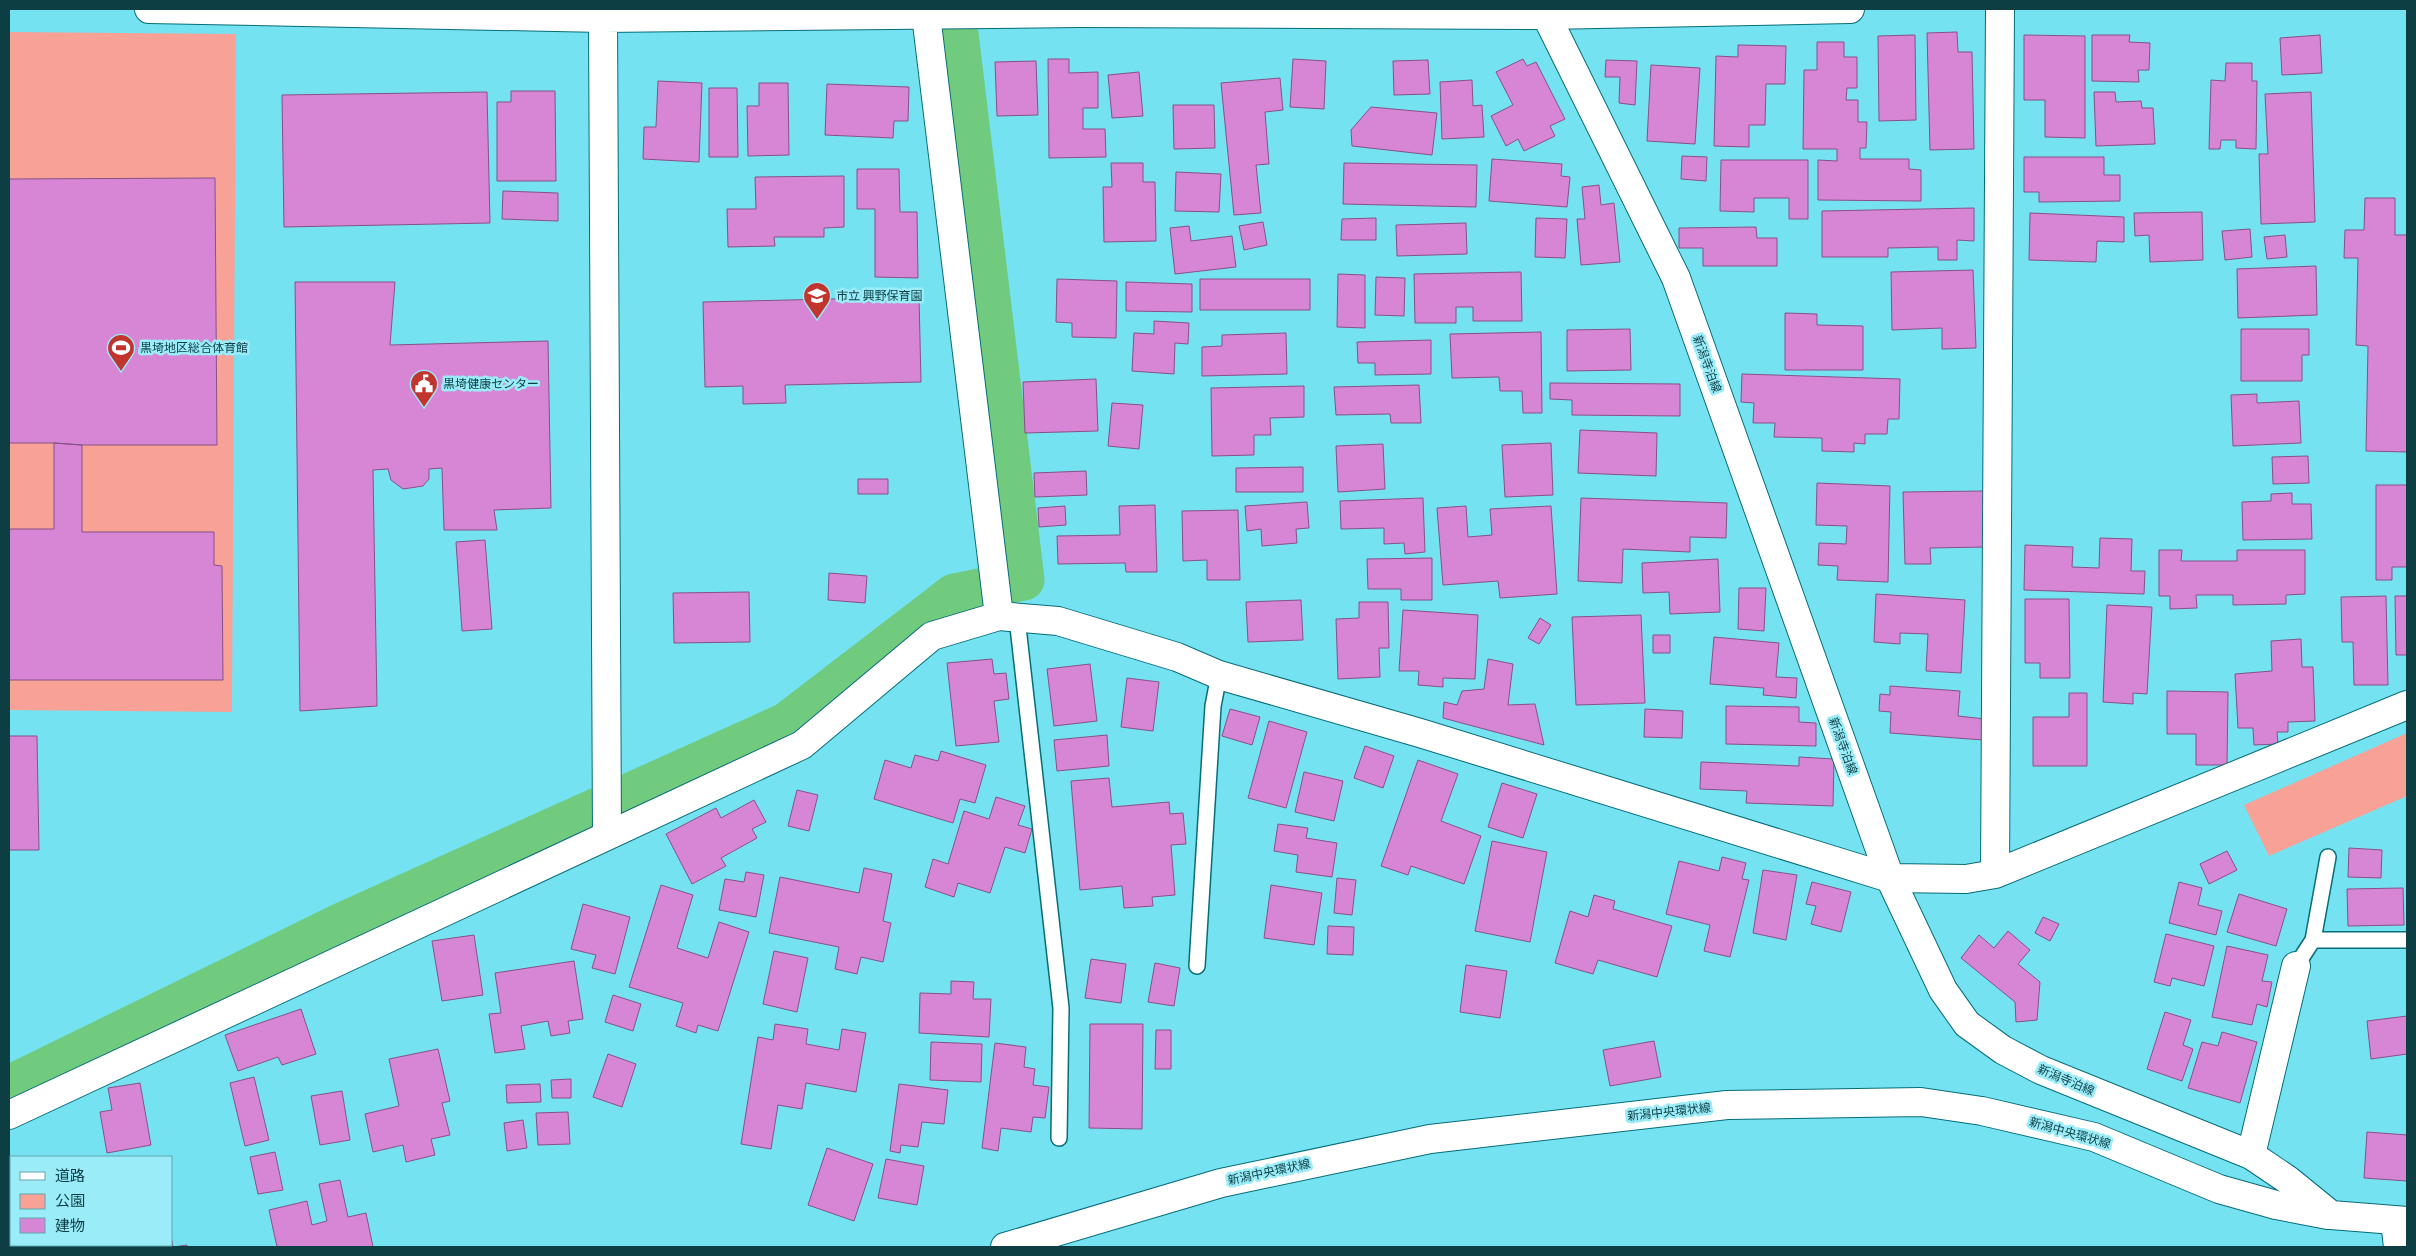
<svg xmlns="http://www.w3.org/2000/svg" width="2416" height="1256" font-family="'Source Sans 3','Noto Sans JP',sans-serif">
<rect width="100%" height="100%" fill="#75e2f2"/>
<path fill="#f8a196" d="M9 32 236 34 232 712 9 710Z
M2407 733V796L2269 856 2244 805Z"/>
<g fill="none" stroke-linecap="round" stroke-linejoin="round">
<path stroke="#70cb7e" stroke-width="41" d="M9 1086 342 923 786 723 954 594 1024 580 955 9"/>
</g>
<path fill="#d686d4" stroke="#875186" d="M1957 32 1958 52H1972L1974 149 1930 150 1927 33Z
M1915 35 1916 120 1879 121 1878 36Z
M2024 35 2085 36V138L2045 137V100H2024Z
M2092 35H2130L2129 42 2150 43 2149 70H2138L2139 82 2092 81Z
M2320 35 2322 73 2282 75 2280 38Z
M1817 42H1844V57H1857V88H1847L1846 100H1858V122H1867L1866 148H1860V159H1909V169L1921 170V201L1818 200V160L1837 161V149H1803L1804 70H1817Z
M1738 45 1786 46 1785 84H1766L1765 125H1749V147L1714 146 1716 56 1738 57Z
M1048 59H1069V73L1098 72V108H1083V129H1105L1106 157 1049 158Z
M1293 59 1326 61 1324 109 1290 107Z
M1523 59 1527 66 1536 62 1565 119 1550 126 1555 136 1524 151 1518 139 1506 146 1491 116 1513 105 1496 72Z
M1428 60 1430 94 1394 95 1393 61Z
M1606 60 1637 61 1635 105 1619 103 1620 77H1605Z
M1036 61 1038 115 997 116 995 62Z
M2226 63H2252V81H2257L2256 149 2236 148V140H2221L2220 149H2209L2211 80 2225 81Z
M1651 65 1700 68 1695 144 1647 141Z
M1139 72 1143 116 1112 118 1108 75Z
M1280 78 1283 110 1265 112 1269 164 1256 165 1261 213 1234 215 1221 83Z
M1472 80 1473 106 1482 105 1484 137 1442 139 1440 82Z
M658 81 702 83 699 162 643 159 644 127H656Z
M759 83H788L789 155 748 156 747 106H759Z
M827 84 909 87 908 121H894L893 138 825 135Z
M709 88H737L738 157H709Z
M511 91H555L556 181H497V102H511Z
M487 92 490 223 284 227 282 95Z
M2094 92H2115L2116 102 2141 101 2142 108H2153L2155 144 2096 146Z
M2311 92 2315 222 2261 224 2259 154H2268L2265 94Z
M1173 105H1214L1215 148 1174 149Z
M1371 107 1437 113 1432 155 1352 146 1351 130Z
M1682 156 1707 157 1706 181 1681 179Z
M2024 157H2104V175H2120V201L2039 202V192H2024Z
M1492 159 1562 164 1561 176 1570 177 1567 207 1489 201Z
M1721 160H1808V219H1789V198H1754V212L1720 211Z
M1111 163H1143V182H1155L1156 241 1104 242 1103 187H1112Z
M1344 163 1477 165 1476 207 1343 204Z
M857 169H899L900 212H917L918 278 875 277V209H857Z
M1176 172 1221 174 1219 212 1175 211Z
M844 176V227L824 228V237H774L775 246 728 247 727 209H756L755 177Z
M215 178 217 445H82L54 443H9V179Z
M1599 185 1601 205 1614 203 1620 262 1581 265 1577 219H1585L1582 187Z
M503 191 558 193V221L502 219Z
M2365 198H2395V235H2407V452L2366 451 2368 346 2356 345 2358 258H2344L2345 230H2364Z
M1974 208V241L1957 240V260H1938V247L1888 248V257H1822V211Z
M2202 212 2203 260 2150 262 2149 235 2135 236 2134 213Z
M2030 213 2124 217V242L2097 241 2096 262 2029 260Z
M1376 218V240H1341L1342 219Z
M1536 218 1567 219 1565 258 1535 257Z
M1263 222 1267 245 1244 250 1239 226Z
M1466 223 1467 254 1397 256 1396 225Z
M1189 226 1191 241 1232 236 1236 267 1175 274 1170 228Z
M1756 227 1757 238H1777V266H1703V248H1679V228Z
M2250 229 2252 257 2225 260 2222 231Z
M2285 235 2287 257 2267 259 2264 237Z
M2316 266 2317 315 2238 318 2237 269Z
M1973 270 1976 348 1942 349V328L1892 330 1891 272Z
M1521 272 1522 321H1473V307H1456V323H1415L1414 274Z
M1338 274 1365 275V328L1337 327Z
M1376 277 1405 278 1404 316 1375 315Z
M1057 279 1117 281 1116 338 1072 337V323L1056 322Z
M1200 279H1310V310H1200Z
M295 282H395L390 345 548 341 551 508 494 510 497 530H444L442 468 429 469V479L423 486 403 489 391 480 388 469 373 470 377 706 300 711Z
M1126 282 1192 284V312L1126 311Z
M919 297 921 382 785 385 786 403 743 404V386L705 387 703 302Z
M1785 313 1817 314V325L1863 326V370H1785Z
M1154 321 1189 323 1188 344 1175 343 1174 374 1132 371 1134 333 1154 334Z
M1630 329 1631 370 1567 371V330Z
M2241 329H2309V355H2302V381H2241Z
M1541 332 1542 413H1523L1522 391H1500L1499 377 1452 378 1450 334Z
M1286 333 1287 374 1202 376V347L1222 346V335Z
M1431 340V374L1375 375V363H1358L1357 342Z
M1742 374 1900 379 1899 419H1888L1887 434H1865V444L1854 443V452L1822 451V438L1774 437 1775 423H1753L1754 403 1741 402Z
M1096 379 1098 431 1025 433 1023 382Z
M1550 383 1680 384V416L1572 415V400L1550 399Z
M1419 385 1421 423H1391L1390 414 1336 415 1334 387Z
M1304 386V417L1270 418 1271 435H1254V455L1212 456 1211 388Z
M2257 394V403L2299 401 2301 443 2233 446 2231 395Z
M1112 403 1143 405 1139 449 1108 446Z
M1580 430 1657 433 1656 476 1578 473Z
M54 443 82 445V532H214V565L222 566 223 680H9V529H54Z
M1551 443 1553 495 1505 497 1502 445Z
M1383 444 1385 489 1338 492 1336 446Z
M2308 456 2309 483 2273 484 2272 457Z
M1303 467V492H1236V468Z
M1086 471 1087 495 1035 497 1034 473Z
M858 479H888V494H858Z
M1817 483 1890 486 1888 582 1837 580 1838 566 1818 565 1819 543 1846 544 1847 526 1816 525Z
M2376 485H2407V567H2392V580H2376Z
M1985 491 1986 547 1930 548 1931 564H1905L1903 492Z
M2292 493V504H2311L2312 539 2243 540 2242 502 2271 501V494Z
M1423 498 1425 552 1405 554 1404 543 1384 544V528L1341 529 1340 501Z
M1581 498 1727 503 1726 538 1690 537V552L1623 549 1622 583 1578 581Z
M1307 502 1309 528 1296 529 1297 543 1262 546 1261 529 1247 531 1245 506Z
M1155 505 1157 572H1126L1125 563 1058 564 1057 536 1120 535 1119 506Z
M1065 506 1066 525 1039 527 1038 508Z
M1466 506 1468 537 1492 535 1490 509 1551 506 1557 594 1500 598 1498 581 1443 585 1437 508Z
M1238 510 1240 580H1207V560L1183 561 1182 511Z
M2100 538 2132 539 2131 571H2145L2144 594 2024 590 2025 545 2073 547 2072 567 2099 568Z
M485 540 492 629 462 631 456 542Z
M2159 550H2182L2181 561H2237V550H2305V594L2286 595V604L2233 605V595H2196L2197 608 2170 609V596H2159Z
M1432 558V600H1401V589H1368L1367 559Z
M1718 559 1720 612 1670 614 1669 592 1643 593 1642 563Z
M829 573 867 576 865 603 828 600Z
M1739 588H1766L1764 631 1738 629Z
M749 592 750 642 674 643 673 593Z
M1876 594 1965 600 1961 673 1926 671 1928 634 1900 633V644L1874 642Z
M2386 596 2388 685H2354L2353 642H2342L2341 597Z
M2395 596H2407V655H2396Z
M2025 599H2069L2070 678H2040V663H2025Z
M1301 600 1303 640 1248 642 1246 602Z
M1359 602H1388L1389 648H1379L1380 677 1338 679 1336 619 1359 618Z
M2107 605 2152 607 2147 694 2133 693V704L2103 702Z
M1403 610 1478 615 1475 679 1443 678V687L1418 685 1419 671H1399Z
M1641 615 1645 703 1576 705 1572 617Z
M1540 618 1551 625 1539 644 1528 638Z
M1653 635H1670V653H1653Z
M1714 637 1779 643 1776 677 1797 678 1796 698 1763 695 1764 688 1710 684Z
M2301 639 2302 667H2313L2315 721 2288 722V732H2277L2278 744 2254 745 2253 728H2238L2235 674 2272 671 2271 641Z
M992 659 994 674 1006 673 1009 699 994 701 999 742 956 746 947 663Z
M1488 659 1513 664 1508 705 1535 704 1544 745 1443 718 1444 702 1457 705 1462 691 1484 689Z
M1090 664 1097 721 1054 726 1047 669Z
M1127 678 1159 682 1153 731 1121 727Z
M1890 686 1960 691 1958 716 1985 719 1983 740 1890 733 1891 712 1879 711 1880 694 1890 695Z
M2167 691 2228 692 2227 765H2196V734H2167Z
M2069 693H2087V766H2033V717H2069Z
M1726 706 1799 707V722L1816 723V746L1726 744Z
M1230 709 1260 717 1252 745 1222 736Z
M1645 709 1683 711 1682 738 1644 737Z
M1269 721 1307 732 1286 808 1248 798Z
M1107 735 1109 766 1057 771 1054 740Z
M9 736H37L39 850H9Z
M1365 746 1394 756 1383 788 1354 778Z
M941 751 986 765 975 803 960 799 953 823 874 799 885 760 911 768 915 755 938 761Z
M1799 757 1834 759 1833 806 1746 803 1747 791 1700 789 1701 762 1799 766Z
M1418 760 1458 774 1441 821 1481 836 1464 884 1411 866 1408 875 1381 866Z
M1304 772 1343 781 1334 821 1295 812Z
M1109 778 1112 807 1169 802 1170 814 1183 813 1186 844 1171 845 1175 895 1152 897 1153 906 1124 908 1122 886 1080 890 1071 781Z
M1502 783 1537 794 1523 838 1488 827Z
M797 790 818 795 809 831 788 826Z
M996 797 1025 806 1018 825 1032 829 1025 853 1005 847 990 893 958 883 954 897 925 887 933 859 948 864 964 811 989 819Z
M754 800 766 822 752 829 757 838 721 858 726 866 692 884 666 834 716 808 721 818Z
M1278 824 1308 828 1306 838 1337 843 1332 877 1296 872 1298 855 1274 851Z
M1492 841 1547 852 1530 942 1475 931Z
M2349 848 2382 850 2381 878 2348 877Z
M2227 851 2237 870 2209 884 2200 864Z
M1722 857 1746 863 1742 879 1749 880 1730 957 1704 951 1710 925 1666 914 1679 861 1719 871Z
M864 868 892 874 883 921 891 923 883 962 861 957 857 974 835 969 839 947 769 933 780 877 859 893Z
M1763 870 1797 875 1786 940 1753 933Z
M746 872 764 875 756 917 719 910 725 879 744 882Z
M1337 878 1356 880 1352 915 1334 913Z
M1812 882 1851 892 1841 932 1811 924 1816 906 1806 904Z
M2179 882 2202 888 2198 905 2222 911 2216 935 2169 923Z
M661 885 693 895 677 948 708 958 719 922 749 932 718 1031 698 1025 696 1033 676 1026 683 1003 629 987Z
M1271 885 1322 893 1314 945 1264 938Z
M2403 888 2404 925 2348 926 2347 889Z
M2239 894 2287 909 2276 946 2227 932Z
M1594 895 1615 901 1613 909 1672 926 1657 977 1598 960 1593 974 1555 963 1570 911 1588 917Z
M583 904 630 917 615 974 592 968 596 955 571 949Z
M2043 917 2059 924 2050 941 2035 933Z
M1328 926 1354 927 1353 955 1327 954Z
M2008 931 2030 950 2018 964 2040 982 2037 1020 2016 1022 2015 1002 1961 958 1979 935 1994 948Z
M2166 934 2214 946 2204 986 2172 978 2170 986 2154 982Z
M474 935 483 995 442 1001 432 941Z
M2227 946 2268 955 2262 981 2272 982 2267 1007 2257 1004 2252 1025 2212 1017Z
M774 951 808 958 797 1012 763 1004Z
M1091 959 1126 964 1121 1003 1085 998Z
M574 961 583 1019 568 1021 570 1033 551 1036 548 1021 521 1026 525 1049 495 1053 489 1014 501 1013 495 973Z
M1155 963 1180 968 1174 1006 1148 1002Z
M1466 965 1507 971 1500 1018 1460 1012Z
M951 981 974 982 973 999H991L989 1037 919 1033 920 993 951 994Z
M613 995 641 1004 633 1031 605 1022Z
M301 1009 316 1054 282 1065 278 1057 238 1071 225 1035Z
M2165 1012 2191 1020 2183 1045 2193 1049 2182 1081 2147 1069Z
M2407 1016V1054L2371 1059 2367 1021Z
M775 1024 808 1029 806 1044 839 1050 842 1029 866 1033 856 1092 806 1083 802 1109 778 1105 771 1149 741 1144 758 1037 773 1040Z
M1090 1024H1143L1142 1129 1089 1128Z
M1156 1030H1171V1069H1155Z
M2222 1032 2257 1042 2240 1103 2188 1088 2202 1042 2218 1046Z
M1654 1041 1661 1077 1610 1086 1603 1050Z
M931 1042 982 1044 981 1082 930 1080Z
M995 1043 1026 1047 1024 1067 1035 1069 1033 1085 1049 1087 1045 1118 1033 1117 1031 1132 1001 1128 998 1151 982 1148Z
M438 1049 450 1101 442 1103 450 1135 431 1139 435 1155 406 1162 403 1145 373 1152 365 1114 399 1106 389 1059Z
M608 1054 636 1064 622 1107 593 1097Z
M254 1077 269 1140 245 1146 230 1083Z
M571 1079V1098H552L551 1080Z
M140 1083 151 1145 107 1153 100 1112 112 1110 108 1088Z
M540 1084 541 1102 507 1103 506 1085Z
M899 1084 948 1090 944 1124 922 1122 918 1147 901 1145 900 1153 890 1151Z
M342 1091 350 1140 320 1145 311 1096Z
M568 1112 570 1144 538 1145 536 1113Z
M523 1120 527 1148 507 1151 504 1123Z
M2367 1132 2407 1135V1181L2364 1178Z
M827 1148 873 1164 854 1221 808 1205Z
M275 1152 283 1190 258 1194 250 1157Z
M886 1159 924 1166 917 1205 878 1198Z
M340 1180 348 1217 366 1213 373 1247H277L269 1210 307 1201 312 1225 327 1221 319 1184Z
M171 1236 173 1247 187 1245V1247H128V1245H171Z"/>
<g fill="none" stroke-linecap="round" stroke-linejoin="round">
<defs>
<path id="lane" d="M1017 618 1061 1008 1059 1138
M2313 940H2407
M1197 966 1213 706 1219 675
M2296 966 2313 940 2328 857"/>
<path id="street" d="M926 15 999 616
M1546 15 1850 9
M1995 874 2000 9
M9 1115 802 745 932 636 999 616 1058 621 1177 657 1219 675 1420 733 1890 878 1966 879 1995 874 2407 705
M2251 1155 2296 966
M2395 1221 2398 1247"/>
<path id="secondary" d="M149 9 603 18 1079 13 1546 15
M603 18 607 835"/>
<path id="primary" d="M1543 9 1676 278 1890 878 1943 990 1967 1024 2003 1050 2041 1070 2251 1155 2288 1180 2331 1215 2407 1221
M1005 1247 1221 1183 1430 1139 1727 1105 1921 1102 1982 1111 2094 1137 2219 1189 2276 1205 2328 1215"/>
</defs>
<use href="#lane" stroke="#076d78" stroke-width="18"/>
<use href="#street" stroke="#076d78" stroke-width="30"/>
<use href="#secondary" stroke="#076d78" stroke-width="30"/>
<use href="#primary" stroke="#076d78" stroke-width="30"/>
<use href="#lane" stroke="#fff" stroke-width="15"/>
<use href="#street" stroke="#fff" stroke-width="28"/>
<use href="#secondary" stroke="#fff" stroke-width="28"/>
<use href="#primary" stroke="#fff" stroke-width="28"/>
</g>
<defs>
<symbol id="school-pin" viewBox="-11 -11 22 30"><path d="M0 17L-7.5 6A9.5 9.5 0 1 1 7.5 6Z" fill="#c2342e" stroke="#99ecf8"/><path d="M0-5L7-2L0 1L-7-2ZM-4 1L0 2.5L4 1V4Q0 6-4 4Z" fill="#fff"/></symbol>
<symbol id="stadium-pin" viewBox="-11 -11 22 30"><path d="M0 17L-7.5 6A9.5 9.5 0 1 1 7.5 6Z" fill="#c2342e" stroke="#99ecf8"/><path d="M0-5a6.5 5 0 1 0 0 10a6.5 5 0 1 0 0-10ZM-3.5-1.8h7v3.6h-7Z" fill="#fff"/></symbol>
<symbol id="civic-pin" viewBox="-11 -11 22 30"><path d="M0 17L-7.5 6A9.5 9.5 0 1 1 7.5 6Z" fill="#c2342e" stroke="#99ecf8"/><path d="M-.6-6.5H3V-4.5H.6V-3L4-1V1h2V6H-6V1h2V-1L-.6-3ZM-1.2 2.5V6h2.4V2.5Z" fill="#fff"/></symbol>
</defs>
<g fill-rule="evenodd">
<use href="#school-pin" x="801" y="280" width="32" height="43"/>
<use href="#stadium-pin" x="105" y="332" width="32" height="43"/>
<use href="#civic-pin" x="408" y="368" width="32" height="43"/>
</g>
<g text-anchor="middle" stroke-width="5" stroke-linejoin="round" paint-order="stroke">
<g font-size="12" fill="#0c3e44" stroke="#99ecf8" text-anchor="start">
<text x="836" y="300">市立 興野保育園</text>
<text x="140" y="352">黒埼地区総合体育館</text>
<text x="443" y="388">黒埼健康センター</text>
</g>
<g font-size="12" fill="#0c3e44" stroke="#99ecf8">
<text transform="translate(1707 364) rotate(70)" y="4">新潟寺泊線</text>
<text transform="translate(1843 746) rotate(70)" y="4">新潟寺泊線</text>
<text transform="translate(2066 1080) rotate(23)" y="4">新潟寺泊線</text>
<text transform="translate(1669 1112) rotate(-6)" y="4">新潟中央環状線</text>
<text transform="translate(2070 1133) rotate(16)" y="4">新潟中央環状線</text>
<text transform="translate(1269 1172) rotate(-12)" y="4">新潟中央環状線</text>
</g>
</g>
<rect width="2416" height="1256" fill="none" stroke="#0c3e44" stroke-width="20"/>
<rect x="10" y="1156" width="162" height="90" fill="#99ecf8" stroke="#61a6b0"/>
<rect x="20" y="1172" width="25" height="8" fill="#ffffff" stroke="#61a6b0"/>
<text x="55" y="1181" font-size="15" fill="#0c3e44">道路</text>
<rect x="20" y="1194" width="25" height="15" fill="#f8a196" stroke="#61a6b0"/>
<text x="55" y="1206" font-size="15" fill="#0c3e44">公園</text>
<rect x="20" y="1218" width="25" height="15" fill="#d686d4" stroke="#61a6b0"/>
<text x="55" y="1231" font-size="15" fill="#0c3e44">建物</text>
</svg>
